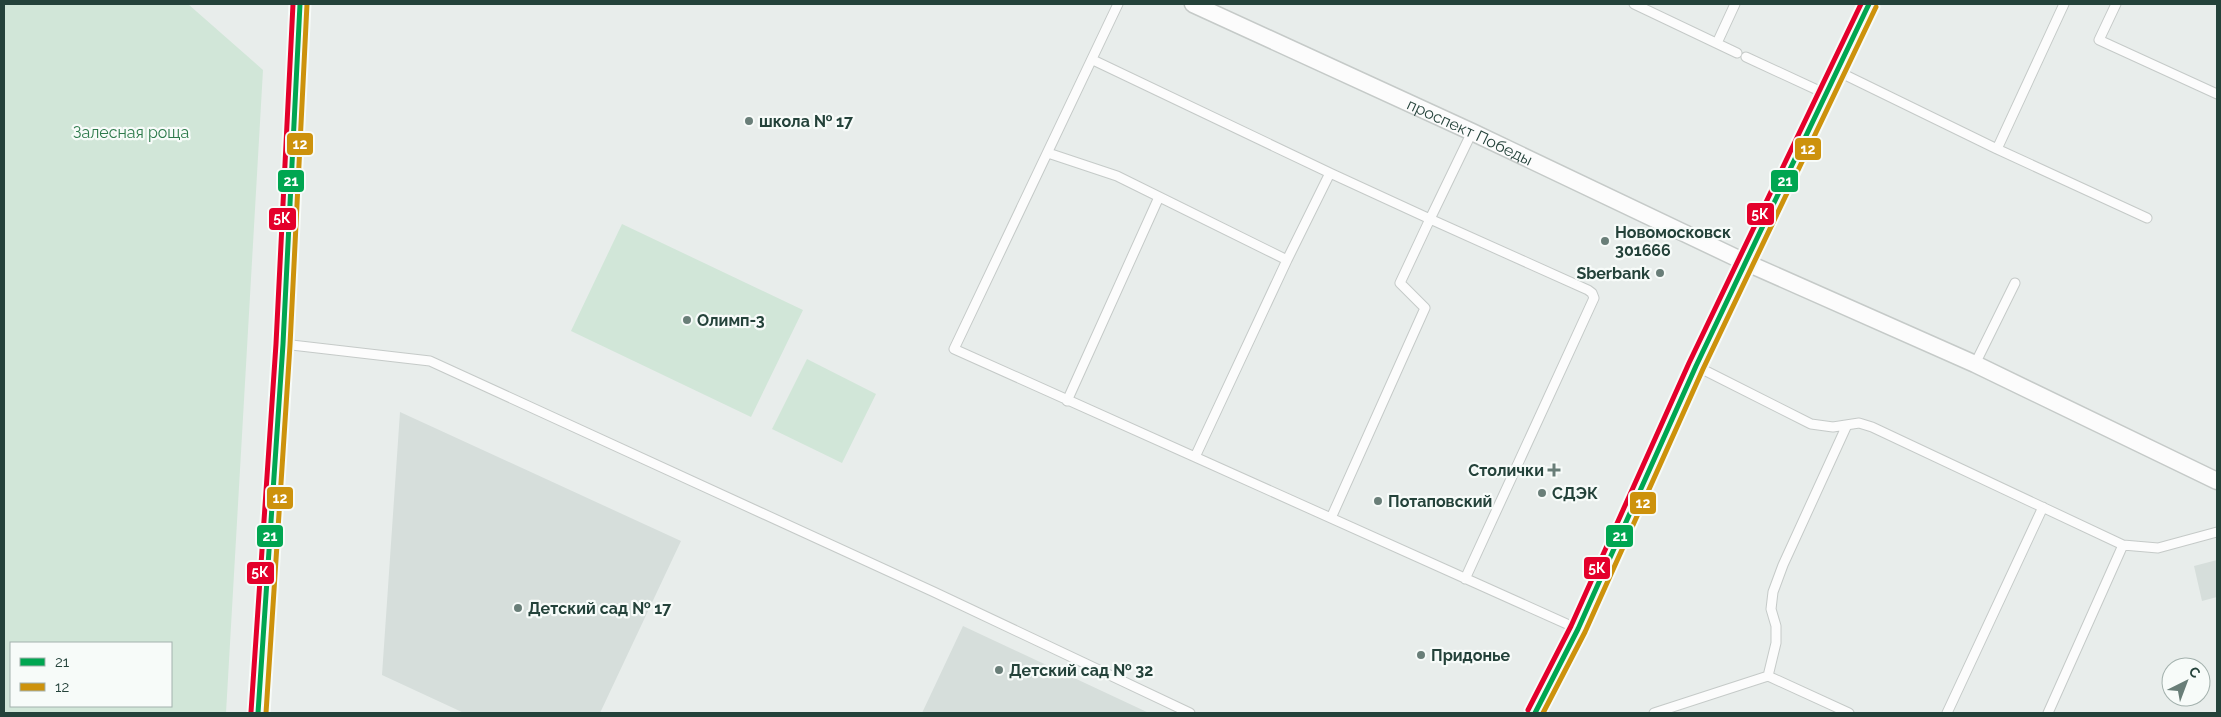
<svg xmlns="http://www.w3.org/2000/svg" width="2221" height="717" font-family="Raleway,sans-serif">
<rect width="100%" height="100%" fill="#e8edeb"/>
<path fill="#d6dedb" d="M400 412 681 541 600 713H464L382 675Z
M2217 560V597L2202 601 2194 566Z
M963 626 1149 713H922Z"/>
<path fill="#d1e6d8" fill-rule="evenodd" d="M4 4H188L263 70 226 713H4ZM11 643H171V706H11Z
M622 224 803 310 751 417 571 331Z
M807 359 876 394 842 463 772 429Z"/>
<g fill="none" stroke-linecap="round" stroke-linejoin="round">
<defs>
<path id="lane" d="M1118 4 954 349 1195 457
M1634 4 1737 53
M2116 4 2099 40 2217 94
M1717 43 1735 4
M1746 57 1826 94
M1093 60 1330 173 1287 260 1195 457 1578 629
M1837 71 1997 149 2064 4
M1997 149 2147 218
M1048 153 1117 176 1287 260
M1330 173 1430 219 1472 132
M283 344 430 361 934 592 1190 713
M1975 364 2015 283
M1696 366 1811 424 1833 427 1859 423 1872 427 2123 545 2158 548 2217 532
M1067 401 1159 197
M1331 518 1425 308 1400 283 1430 219 1588 290 1592 293 1594 298 1465 579
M1768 676 1849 713
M1654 713 1768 676 1776 643V626L1771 609 1773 592 1783 565 1847 425
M1947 713 2043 507
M2048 713 2123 545"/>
<g id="street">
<path id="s1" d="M1193 4 1472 132 1747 263 1975 364 2217 481"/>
<path d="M258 713 283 344 300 4"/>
<path d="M1535 713 1578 629 1696 366 1869 4"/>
</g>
</defs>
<use href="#lane" stroke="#c5cac8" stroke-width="11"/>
<use href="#street" stroke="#c5cac8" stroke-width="19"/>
<use href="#lane" stroke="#fcfcfc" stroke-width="9"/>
<use href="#street" stroke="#fcfcfc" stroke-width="16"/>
<defs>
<path id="bus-1" d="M258 713 283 344 300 4
M1535 713 1578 629 1696 366 1869 4"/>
<path id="bus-2" d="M266 713 290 345 307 4
M1543 713 1585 632 1703 369 1876 7"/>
<path id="bus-3" d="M1528 710 1571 626 1689 363 1861 4
M251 712 276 344 293 4"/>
</defs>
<use href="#bus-1" stroke="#f7fbf9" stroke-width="9"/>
<use href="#bus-2" stroke="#f7fbf9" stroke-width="9"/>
<use href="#bus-3" stroke="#f7fbf9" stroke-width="9"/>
<use href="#bus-1" stroke="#00a651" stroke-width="5"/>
<use href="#bus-2" stroke="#cd920c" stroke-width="5"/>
<use href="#bus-3" stroke="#e4002b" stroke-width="5"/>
</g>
<g fill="#697e78" stroke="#f7fbf9" stroke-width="2">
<circle cx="749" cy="121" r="5"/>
<circle cx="1605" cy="241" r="5"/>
<circle cx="1660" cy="273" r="5"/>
<circle cx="687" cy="320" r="5"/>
<path d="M1551.5 462.5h5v5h5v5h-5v5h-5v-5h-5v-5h5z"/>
<circle cx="1542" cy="493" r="5"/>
<circle cx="1378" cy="501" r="5"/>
<circle cx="518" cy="608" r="5"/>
<circle cx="1421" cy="655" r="5"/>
<circle cx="999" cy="670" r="5"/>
</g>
<g text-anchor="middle" stroke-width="4.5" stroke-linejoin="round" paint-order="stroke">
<g font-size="16" font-weight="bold" fill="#24423a" stroke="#f7fbf9" text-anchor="start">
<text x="759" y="127">школа № 17</text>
<text x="1615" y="238">Новомосковск<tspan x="1615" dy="18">301666</tspan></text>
<text x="1650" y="279" text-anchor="end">Sberbank</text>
<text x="697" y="326">Олимп-3</text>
<text x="1544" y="476" text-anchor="end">Столички</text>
<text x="1552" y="499">СДЭК</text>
<text x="1388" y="507">Потаповский</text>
<text x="528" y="614">Детский сад № 17</text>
<text x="1431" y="661">Придонье</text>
<text x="1009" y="676">Детский сад № 32</text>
</g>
<g font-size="16" fill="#2d7a4b" stroke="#f7fbf9">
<text x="131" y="138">Залесная роща</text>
</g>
<g font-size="16" fill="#24423a" stroke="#f7fbf9">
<text dy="6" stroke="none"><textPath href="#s1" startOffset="305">проспект Победы</textPath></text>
</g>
</g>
<g stroke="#f7fbf9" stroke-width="2">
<rect x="286" y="132" width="28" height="24" rx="5" fill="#cd920c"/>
<rect x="1794" y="137" width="28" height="24" rx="5" fill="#cd920c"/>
<rect x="1770" y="169" width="29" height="24" rx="5" fill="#00a651"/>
<rect x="277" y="169" width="28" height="24" rx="5" fill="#00a651"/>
<rect x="1746" y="202" width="29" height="24" rx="5" fill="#e4002b"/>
<rect x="268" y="207" width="29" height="24" rx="5" fill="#e4002b"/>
<rect x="266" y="486" width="28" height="24" rx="5" fill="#cd920c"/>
<rect x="1629" y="491" width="28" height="24" rx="5" fill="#cd920c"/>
<rect x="256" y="524" width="28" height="24" rx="5" fill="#00a651"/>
<rect x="1605" y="524" width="29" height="24" rx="5" fill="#00a651"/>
<rect x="1583" y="556" width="28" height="24" rx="5" fill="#e4002b"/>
<rect x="246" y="561" width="29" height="24" rx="5" fill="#e4002b"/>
</g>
<g font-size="14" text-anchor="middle" font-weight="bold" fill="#fff">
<text x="300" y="149">12</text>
<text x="1808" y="154">12</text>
<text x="1785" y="186">21</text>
<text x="291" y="186">21</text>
<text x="1760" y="219">5К</text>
<text x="282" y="223">5К</text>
<text x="280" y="503">12</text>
<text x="1643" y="508">12</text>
<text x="270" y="541">21</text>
<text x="1620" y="541">21</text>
<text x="1597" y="573">5К</text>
<text x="260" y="577">5К</text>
</g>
<rect width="2221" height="717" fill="none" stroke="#24423a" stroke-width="10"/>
<rect x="10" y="642" width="162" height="65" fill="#f7fbf9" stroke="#a3b1ad"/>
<rect x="20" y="658" width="25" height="8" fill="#00a651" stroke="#a3b1ad"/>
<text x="55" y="667" font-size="15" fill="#24423a">21</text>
<rect x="20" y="683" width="25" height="8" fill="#cd920c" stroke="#a3b1ad"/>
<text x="55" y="692" font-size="15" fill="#24423a">12</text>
<g transform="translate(2186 682) rotate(42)"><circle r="24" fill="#f7fbf9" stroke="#a3b1ad"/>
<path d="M0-4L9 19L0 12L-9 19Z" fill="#697e78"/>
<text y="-8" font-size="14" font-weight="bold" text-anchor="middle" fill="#24423a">С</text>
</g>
</svg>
